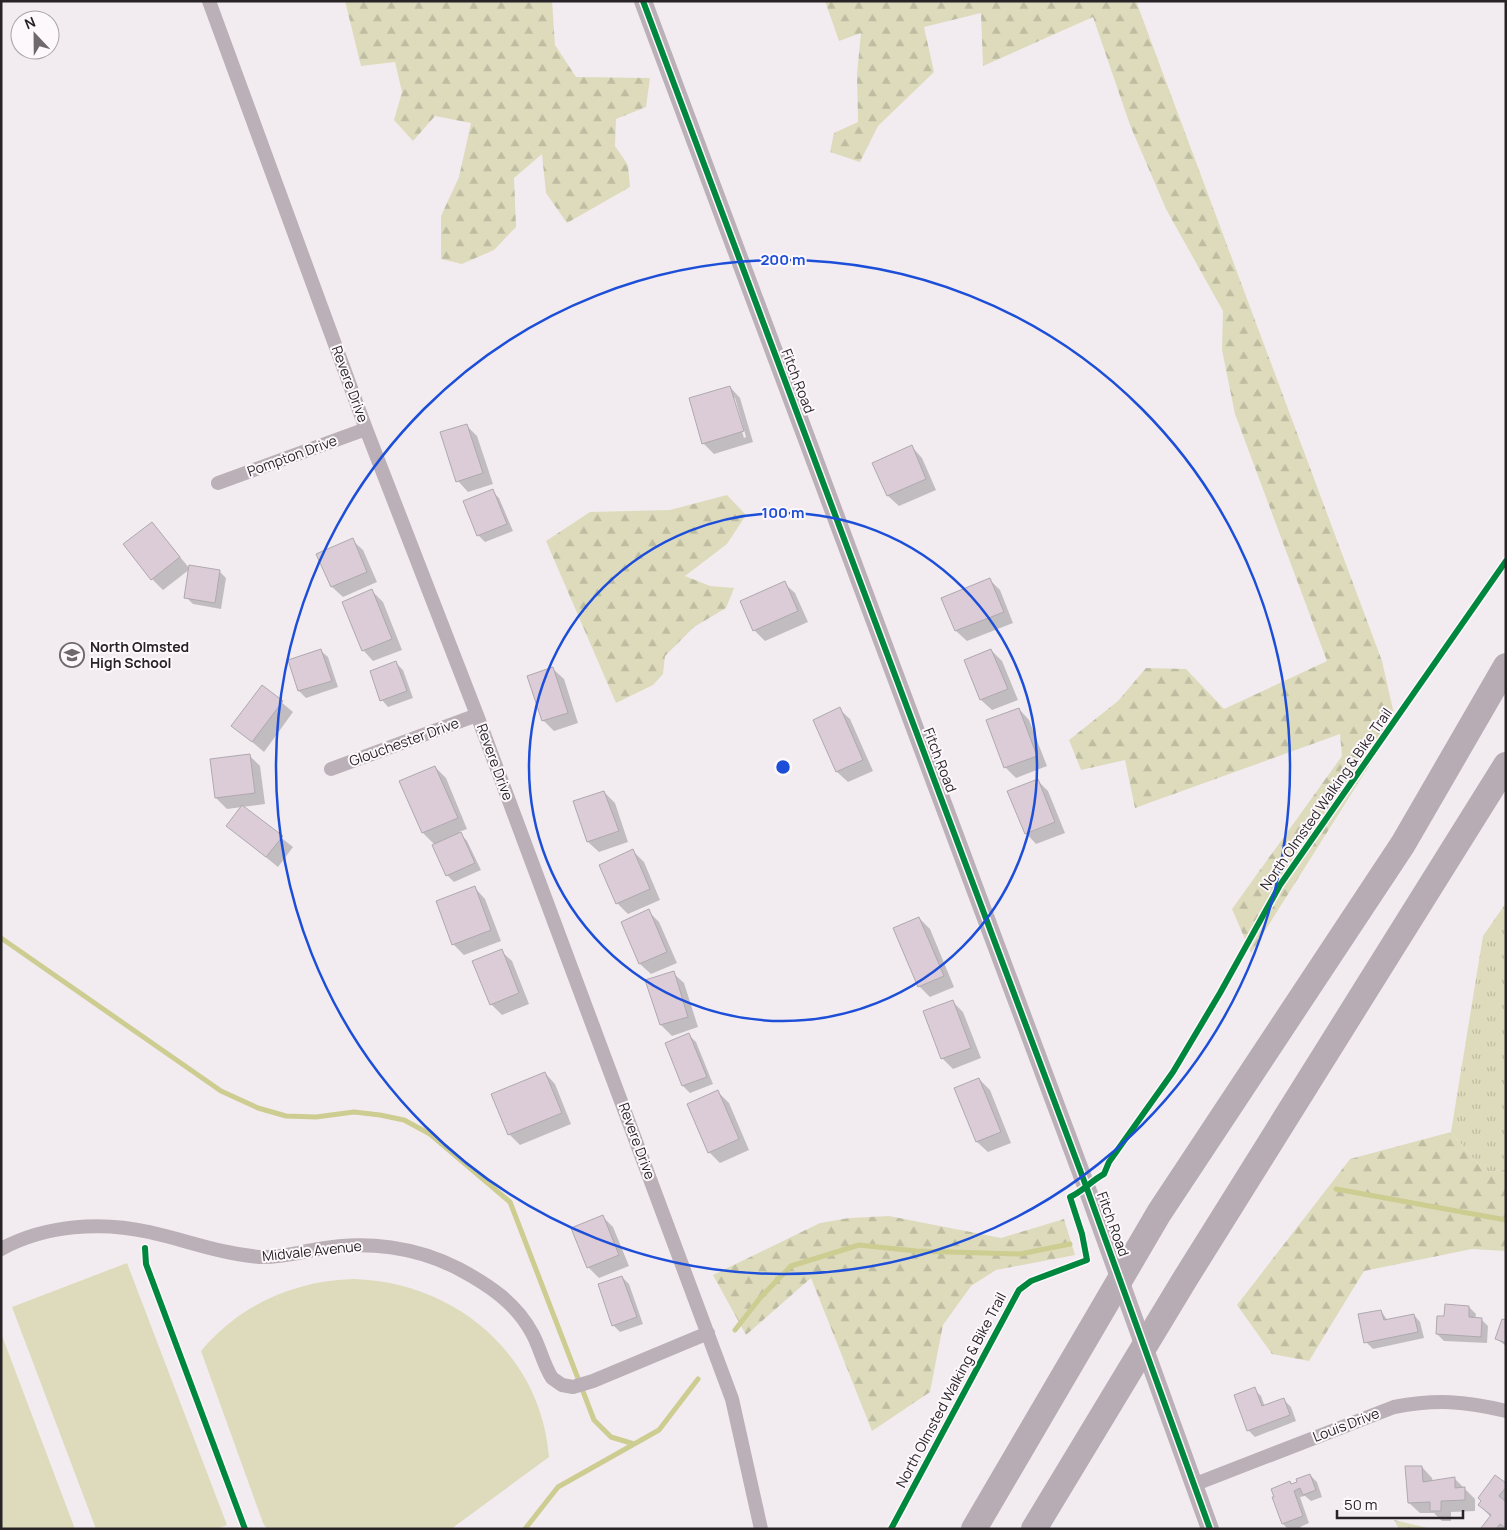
<svg xmlns="http://www.w3.org/2000/svg" width="1507" height="1530" font-family="Manrope,sans-serif">
<defs>
<pattern id="grass-tufts" width="24" height="20" patternUnits="userSpaceOnUse" patternTransform="scale(1.25)"><rect width="24" height="20" fill="#dddbbc"/><path d="M3 7l-1-3M5 7V3M7 7l1-3M15 17l-1-3M17 17v-4M19 17l1-3" fill="none" stroke="#bebca1"/></pattern>
<pattern id="forest-firs" width="22" height="20" patternUnits="userSpaceOnUse" patternTransform="scale(1.25)"><rect width="22" height="20" fill="#dddbbc"/><path d="M5 1l3.5 6h-7zM16 11l3.5 6h-7z" fill="#bebca1"/></pattern>
</defs>
<rect width="100%" height="100%" fill="#f2ecf0"/>
<path fill="url(#grass-tufts)" d="M1506 903V1170L1485 1172 1451 1132 1483 936Z"/>
<path fill="url(#forest-firs)" d="M345 1H552L555 45 576 77 650 78 646 107 616 119 615 146 628 165 630 187 567 223 546 193 542 154 514 178 516 227 494 250 462 264 441 259V216L459 177 471 123 435 116 413 141 394 120 402 92 395 62 361 66Z
M825 1H1136L1382 661 1396 723 1251 953 1232 909 1342 756 1340 734 1135 808 1125 760 1081 770 1069 740 1118 701 1146 668 1186 669 1224 709 1327 661 1235 414 1222 350 1223 311 1166 209 1130 125 1093 17 983 66 981 13 924 27 934 72 878 126 860 162 830 152 834 133 858 122 857 74 861 33 839 41Z
M727 495 746 515 727 544 685 576 710 586 734 588 726 608 694 627 665 656 663 674 653 685 616 703 546 541 590 512 670 510Z
M1451 1132 1485 1172 1506 1170V1251L1472 1249 1364 1271 1309 1361 1272 1354 1237 1305 1350 1159Z
M889 1216 1001 1238 1064 1219 1075 1255 996 1270 971 1286 943 1325 930 1392 872 1431 811 1278 746 1335 713 1275 820 1223 849 1218Z
M1394 1520 1432 1529H1399Z"/>
<path fill="#dddbbc" d="M127 1263 227 1525 216 1529H96L12 1307Z
M354 1279C455 1282 541 1354 549 1457L451 1529H267L263 1523 201 1351C241 1304 293 1281 354 1279Z
M1 1333 75 1529H1Z"/>
<path fill="#0003" fill-rule="evenodd" d="M730 387 740 398 753 442 714 454 703 443ZM732 398H735L746 437 744 438Z
M466 425 477 436 493 484 468 492 458 481Z
M912 447 922 458 936 490 899 506 888 496Z
M492 491 499 498 513 531 485 542 478 535Z
M152 523 190 569 219 571 226 578 221 609 193 604 186 597 190 569 163 590 152 579 125 545Z
M352 540 363 550 377 582 343 597 332 587 318 555Z
M990 580 1000 590 1013 623 967 641 956 631 943 598Z
M784 583 795 593 808 622 765 641 754 630Z
M372 591 383 602 402 650 373 661 363 650Z
M991 650 1002 661 1018 700 992 710 981 700 965 660Z
M321 651 328 657 338 687 306 698 299 691 289 661Z
M396 663 403 670 413 698 388 707 382 700Z
M553 669 564 679 578 723 554 731 543 720Z
M263 687 293 712 264 752 233 726Z
M839 709 850 719 873 771 848 782 837 772 814 720Z
M1019 709 1029 720 1047 766 1016 778 1005 767Z
M249 755 260 766 265 804 242 807 293 847 278 867 227 826 242 807 227 809 216 798Z
M435 767 446 778 467 829 459 832 467 841 481 870 454 882 447 875 435 845 423 833 401 782Z
M1037 780 1048 791 1065 833 1036 844 1026 833Z
M604 792 615 803 628 842 599 852 588 842Z
M633 851 644 862 660 900 628 914 617 903Z
M475 888 485 899 501 941 464 955 453 944Z
M648 911 659 922 677 963 651 974 640 964 622 922Z
M919 918 930 929 954 987 930 997 919 986Z
M501 951 512 961 529 1004 502 1015 491 1004Z
M673 973 684 983 698 1027 672 1036 661 1025 647 981Z
M952 1001 963 1012 981 1058 953 1069 942 1058Z
M689 1035 696 1042 713 1084 690 1093 683 1086 666 1044Z
M545 1073 555 1084 571 1124 520 1145 509 1134Z
M979 1079 990 1090 1011 1143 988 1152 977 1142 956 1088Z
M718 1092 729 1103 749 1150 720 1163 709 1152Z
M602 1216 613 1227 629 1266 599 1278 588 1267Z
M622 1277 629 1284 643 1324 620 1332 613 1325Z
M1469 1307 1476 1314 1475 1319H1481L1488 1326 1487 1343 1444 1341 1437 1334 1445 1317Z
M1381 1311 1388 1321 1414 1315 1420 1322 1424 1338 1373 1349 1366 1342Z
M1506 1321V1346L1497 1339Z
M1254 1389 1261 1396 1265 1407 1284 1400 1291 1407 1296 1421 1255 1437 1248 1430Z
M1422 1467 1432 1478 1433 1482 1455 1479 1475 1499V1511L1451 1512V1521H1442L1434 1513H1420L1409 1503Z
M1310 1475 1317 1482 1322 1497 1311 1501 1305 1496 1300 1497 1309 1523 1300 1527 1302 1529H1288L1283 1524 1273 1498 1290 1483 1292 1485Z
M1506 1484V1529H1484L1491 1517 1479 1505Z"/>
<g fill="none" stroke-linecap="round" stroke-linejoin="round">
<path stroke="#cdcc91" stroke-width="5" d="M1 938 221 1091 258 1108 286 1116 316 1117 354 1112 380 1115 404 1120 430 1134 510 1202 594 1420 611 1437 634 1444
M1336 1189 1506 1220
M735 1330 760 1298 791 1266 859 1245 916 1251 1020 1254 1070 1244
M525 1529 558 1487 659 1430 698 1379"/>
</g>
<path fill="#dcccd8" stroke="#aea9ad" d="M730 386 744 431 702 444 689 398Z
M467 424 483 473 456 482 440 432Z
M912 445 926 479 887 496 872 463Z
M493 489 507 524 477 536 463 501Z
M152 522 180 557 151 580 123 544Z
M353 538 367 572 331 587 316 554Z
M189 565 220 570 215 603 184 598Z
M990 578 1004 612 955 631 941 598Z
M785 581 798 611 753 631 740 601Z
M372 589 392 639 362 651 342 602Z
M321 649 332 681 298 691 288 660Z
M991 649 1008 689 980 700 964 660Z
M396 661 407 691 380 701 370 671Z
M553 667 568 713 542 721 527 676Z
M262 685 283 701 252 742 231 726Z
M840 707 863 760 836 772 813 720Z
M1019 708 1037 756 1004 768 986 720Z
M250 754 255 793 215 798 210 759Z
M435 766 458 818 422 833 399 781Z
M1038 779 1055 822 1025 834 1007 791Z
M604 791 619 831 587 842 573 801Z
M242 805 283 836 266 857 226 826Z
M461 832 475 863 446 876 432 845Z
M633 849 650 889 616 904 599 865Z
M475 886 491 930 452 945 436 901Z
M649 909 667 952 639 964 621 922Z
M919 917 944 976 918 987 893 928Z
M502 949 519 993 490 1005 472 961Z
M674 971 688 1017 660 1025 645 980Z
M953 1000 971 1048 941 1059 923 1011Z
M689 1033 707 1077 682 1086 665 1043Z
M545 1072 562 1113 508 1135 491 1094Z
M979 1078 1001 1132 976 1142 954 1088Z
M718 1090 739 1139 708 1153 687 1104Z
M603 1215 619 1255 587 1268 571 1228Z
M622 1276 637 1317 612 1326 598 1284Z
M1445 1304 1469 1306V1317L1482 1318 1481 1337 1436 1334 1437 1316H1444Z
M1381 1310 1384 1320 1414 1314 1418 1332 1364 1343 1358 1314Z
M1502 1319 1506 1320V1343L1495 1339Z
M1255 1387 1262 1406 1284 1398 1290 1415 1247 1431 1234 1395Z
M1405 1466H1422L1423 1482 1455 1477V1488L1465 1487V1500L1441 1501V1511H1430V1502L1408 1503Z
M1310 1474 1316 1490 1303 1495 1300 1488 1294 1491 1303 1516 1282 1524 1272 1497H1274L1271 1489 1290 1481 1291 1484 1297 1482 1296 1479Z
M1495 1475 1506 1483V1487L1499 1496 1506 1502V1528L1500 1524 1496 1529H1483L1481 1528 1491 1515 1478 1505 1481 1501 1478 1498Z"/>
<g fill="none" stroke-linecap="round" stroke-linejoin="round">
<path stroke="#bbb0b7" stroke-width="14" d="M209 1 366 429 477 715 732 1399 761 1529
M218 483 366 429
M331 769 477 715
M1 1249C45 1225 101 1221 149 1232 186 1240 221 1254 260 1257 280 1258 300 1252 319 1249 366 1240 417 1247 459 1269 489 1285 516 1303 532 1333 540 1347 543 1364 552 1378L562 1385 573 1387 593 1381 708 1333
M1193 1485 1394 1407C1436 1399 1465 1401 1506 1411"/>
<path stroke="#bbb0b7" stroke-width="18" d="M643 1 1086 1186 1210 1529"/>
<path stroke="#b7acb4" stroke-width="26" d="M974 1529 1159 1213 1403 844 1506 666
M1034 1529 1185 1279 1506 765"/>
<defs>
<path id="cycleway" d="M643 1 1086 1186 1210 1529
M145 1248 146 1264 245 1529
M891 1529 1019 1290 1031 1281 1087 1260 1082 1234 1070 1197C1083 1191 1091 1181 1104 1174L1109 1162 1173 1072 1220 993 1280 885 1506 561"/>
</defs>
<use href="#cycleway" stroke="#fdf8fc" stroke-width="9"/>
<use href="#cycleway" stroke="#00873e" stroke-width="6"/>
</g>
<g fill="none" stroke="#1d4ed8" stroke-width="2.5">
<circle cx="783" cy="767" r="254"/>
<circle cx="783" cy="767" r="507"/>
</g>
<defs>
<symbol id="school-ring" viewBox="-11 -11 22 22"><circle r="9.5" fill="#fdf8fc" stroke="#6f696d" stroke-width="1.5"/><path d="M0-5L7-2L0 1L-7-2ZM-4 1L0 2.5L4 1V4Q0 6-4 4Z" fill="#6f696d"/></symbol>
</defs>
<g fill-rule="evenodd">
<use href="#school-ring" x="58" y="641" width="28" height="28"/>
</g>
<g text-anchor="middle" stroke-width="4" stroke-linejoin="round" paint-order="stroke">
<g font-size="14" fill="#282326" stroke="#fdf8fc">
<text transform="translate(798 381) rotate(69)" y="5">Fitch Road</text>
<text transform="translate(350 384) rotate(70)" y="5">Revere Drive</text>
<text transform="translate(292 456) rotate(-20)" y="5">Pompton Drive</text>
<text transform="translate(404 742) rotate(-20)" y="5">Glouchester Drive</text>
<text transform="translate(940 760) rotate(69)" y="5">Fitch Road</text>
<text transform="translate(495 762) rotate(70)" y="5">Revere Drive</text>
<text transform="translate(1326 799) rotate(-55)" y="5">North Olmsted Walking &amp; Bike Trail</text>
<text transform="translate(637 1141) rotate(70)" y="5">Revere Drive</text>
<text transform="translate(1113 1224) rotate(70)" y="5">Fitch Road</text>
<text transform="translate(312 1251) rotate(-6)" y="5">Midvale Avenue</text>
<text transform="translate(951 1390) rotate(-62)" y="5">North Olmsted Walking &amp; Bike Trail</text>
<text transform="translate(1346 1425) rotate(-21)" y="5">Louis Drive</text>
</g>
<g font-size="14" font-weight="bold" fill="#282326" stroke="#fdf8fc" text-anchor="start">
<text x="90" y="652">North Olmsted<tspan x="90" dy="16">High School</tspan></text>
</g>
</g>
<circle cx="783" cy="767" r="8" fill="#1d4ed8" stroke="#fdf8fc" stroke-width="2.5"/>
<g font-size="15" text-anchor="middle" font-weight="bold" fill="#1d4ed8" stroke="#fdf8fc" stroke-width="4" stroke-linejoin="round" paint-order="stroke">
<text x="783" y="265">200 m</text>
<text x="783" y="518">100 m</text>
</g>
<rect width="1507" height="1530" fill="none" stroke="#282326" stroke-width="5"/>
<g transform="translate(35 35) rotate(338)"><circle r="24" fill="#fdf8fc" stroke="#a8a3a6"/>
<path d="M0-4L9 19L0 12L-9 19Z" fill="#6f696d"/>
<text y="-8" font-size="14" font-weight="bold" text-anchor="middle" fill="#282326">N</text>
</g>
<path d="M1337 1510v8h126v-8" fill="none" stroke="#282326" stroke-width="2.5"/>
<text x="1344" y="1510" font-size="15" fill="#282326" stroke="#fdf8fc" stroke-width="4" paint-order="stroke">50 m</text>
</svg>
